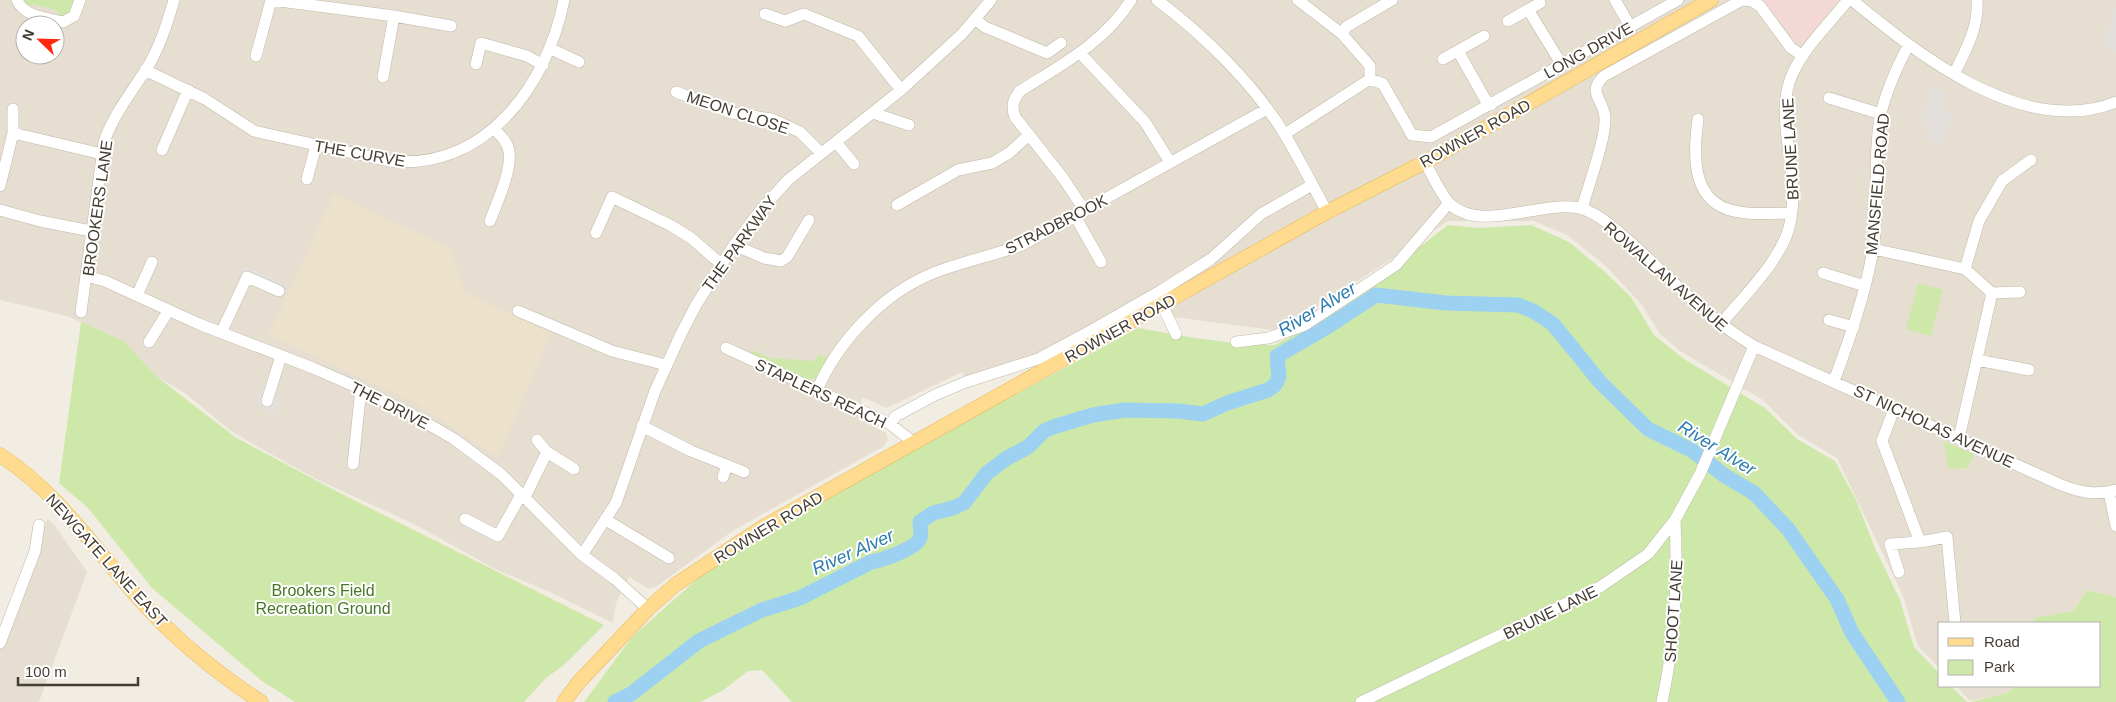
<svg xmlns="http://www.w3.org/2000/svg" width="2116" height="702" font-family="Arial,sans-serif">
<rect width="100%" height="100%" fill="#f2ede3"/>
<path fill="#e6dfd1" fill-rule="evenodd" d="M0 0H2116V597L2087 590 2073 611 2034 618V623H1940V669L1918 646 1903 596 1837 458 1798 435 1763 400 1680 351 1660 334 1641 304 1606 266 1567 235 1534 221H1448L1387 262 1279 331 1121 310 1051 349 966 379 962 372 887 408 862 397 859 419 886 433 888 439 884 446 734 530 657 586 649 589 629 577 616 603 613 623 550 592 497 570 414 524 318 480 262 449 231 431 186 394 156 376 124 341 67 316 0 300ZM25 25H55V55H25Z
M48 519 56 527 87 572 39 702H0V647L43 526Z
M1956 686H2015L2007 693 1970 701Z"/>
<path fill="#ece2cc" d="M334 194 450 248 465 293 551 333 498 458 418 404 269 335Z"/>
<path fill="#f3d8d5" d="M1762 0H1838L1805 41 1798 43Z"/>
<path fill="#cee8aa" d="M21 0H77L65 17H58L59 11 33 4 29 10Z
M1448 225 1479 228 1531 225 1569 242 1605 272 1631 297 1654 335 1684 359 1765 408 1797 439 1835 461 1857 502 1875 548 1900 600 1914 647 1940 674V686H1951L1967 702H792L762 670 748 671 722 691 700 702H584L632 637 730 550 1138 328 1195 338 1251 345H1274L1308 328 1360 293Z
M1918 283 1943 290 1931 336 1906 329Z
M81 322 124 341 156 376 235 437 338 492 604 625 565 664 546 678 524 702H295L262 681 152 588 88 508 59 483Z
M752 350 770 358 814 361 820 354 829 360 817 378 808 380 750 354Z
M1943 441 1974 454 1968 468 1949 469Z
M2087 590 2116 597V702H1970L2007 693 2015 686H2100V623H2034V618L2073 611Z"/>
<path fill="#e2dfdc" d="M2116 4V51L2104 46Z
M1930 88 1944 92 1943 109 1953 114 1941 144 1933 141 1925 143 1929 126 1922 125Z
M244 266 289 285 287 290 242 270Z
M262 389 282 398 274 414 255 404Z"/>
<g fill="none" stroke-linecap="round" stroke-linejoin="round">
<path stroke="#9cd1f1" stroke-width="15" d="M615 702 631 694 699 641 762 610 800 598 871 562C882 560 916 549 920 538 922 534 920 527 920 522L933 513 953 508 964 503 987 473 1007 458 1028 447 1044 431 1053 427 1093 415 1125 410 1178 411 1203 414 1227 403 1268 390 1275 385 1279 377 1277 356 1327 327 1376 295 1446 303 1518 305 1533 311 1553 324 1600 382 1648 429 1693 451 1725 476 1754 493 1788 529 1837 599 1852 633 1898 702"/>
<defs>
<path id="minor" d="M17 0C24 17 48 18 63 22L74 16 80 0
M272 0 394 16 451 26
M1157 0C1203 34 1255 85 1285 135 1300 160 1313 186 1327 212
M1298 0 1342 34 1370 66V79
M1615 0 1630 26
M1852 0C1919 55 2024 139 2116 102
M1529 11 1562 65
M765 14 785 21 804 14 858 36 901 90
M976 20 985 27 1047 53 1061 43
M1508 21 1540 3
M1342 34 1346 27 1392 0
M551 49 579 62
M1458 51 1485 99 1491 105
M1080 53 1145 122 1170 162
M256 56 271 0
M1443 59 1484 36
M476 64 481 43 527 56 543 65
M145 70 205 99 254 131 389 161C485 171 547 86 564 0
M1954 74C1966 50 1979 27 1977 0
M383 77 394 16
M676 92 732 113 772 119 800 132 821 153
M1829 98 1881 114
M873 113 909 125
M1698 119C1694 149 1690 196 1727 209 1747 216 1771 213 1792 213
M13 133 102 154
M1285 134 1370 79 1383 84 1412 135 1431 137 1678 0
M836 142 854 164
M162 150 188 90
M1425 162C1431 173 1441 195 1450 204 1481 234 1545 198 1583 209 1603 216 1622 235 1638 249 1675 283 1711 321 1754 346L2059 484C2079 492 2095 496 2116 490
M307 179 316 146
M0 186 13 133V109
M897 205 958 170 992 163 1009 153 1029 135
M1582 209C1588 186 1606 139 1605 118 1604 99 1586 93 1604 76L1742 0 1752 1 1760 6 1791 48 1803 56
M0 210 40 221 91 231
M1085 211 1063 178 1015 117C1011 106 1013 100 1020 91 1061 65 1105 42 1131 0
M1075 216 1101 262
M490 221C497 203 512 170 509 152 508 142 500 135 494 129
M596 233 612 197 670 225 691 238 721 264
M734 245 764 258 781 261 787 257 809 220
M1873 249 1965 269 1992 293 1959 438
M1965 269 1979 221 2002 181 2031 160
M1823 273 1865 286
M86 276 105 281 199 324 313 368 361 389 423 421 454 439 501 474 582 555 615 579 648 609
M1992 293 2020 292
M137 295 152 262
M1162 305 1176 334
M518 311 612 351 666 365
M81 312 104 142C113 116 130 94 145 71 159 50 167 24 174 0
M1829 320 1854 327
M1721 324C1742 298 1778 263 1788 231 1804 180 1774 125 1790 80 1801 50 1828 25 1848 0
M221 333 247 277 279 291
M149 342 169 310
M1236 342 1268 338 1305 325 1396 265 1449 203
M726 348 890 424 913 442
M1977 360 2029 370
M1834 381C1850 338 1865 295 1873 250 1880 205 1872 156 1881 113 1887 89 1897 67 1908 46
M817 390C838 342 881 295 931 274 960 262 992 256 1022 245L1267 109
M267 401 281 356
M1894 409 1882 441 1920 542 1947 537 1955 623
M890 424 896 416 935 395 966 382 1038 359 1092 330 1162 290 1211 259 1261 214 1312 185
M642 426 691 451 744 472
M537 440 547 452 574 469
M353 464 361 389
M723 477 727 465
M2109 492 2116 526
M525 497 547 452
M465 519 498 536 522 493
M606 520 669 558
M582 555 616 503 655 391 681 334 696 305 734 245 759 212 788 180 901 90 962 34 991 0
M1899 572 1890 544 1920 542
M0 643 35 551 39 525
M1361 702 1600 587 1648 554 1675 520 1700 474 1754 346
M1662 702C1675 642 1678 581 1675 520"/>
<path id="major" d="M0 455C59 493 96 551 142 602 175 639 220 675 261 702
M564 702 578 683 648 609 675 585 763 527 1327 212 1425 162 1711 0"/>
</defs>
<use href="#minor" stroke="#c0b7a8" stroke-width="12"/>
<use href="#major" stroke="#e6b85d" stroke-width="15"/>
<use href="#minor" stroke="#fff" stroke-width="11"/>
<use href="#major" stroke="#ffdb8f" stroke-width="14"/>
</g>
<g text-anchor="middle" stroke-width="4" stroke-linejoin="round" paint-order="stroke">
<g font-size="16" fill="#443d33" stroke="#fff">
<text transform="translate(1588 50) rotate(-29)" y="6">LONG DRIVE</text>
<text transform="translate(738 112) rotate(18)" y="6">MEON CLOSE</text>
<text transform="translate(1475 133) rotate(-29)" y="6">ROWNER ROAD</text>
<text transform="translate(1790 149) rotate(-93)" y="6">BRUNE LANE</text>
<text transform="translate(360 153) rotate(10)" y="6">THE CURVE</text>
<text transform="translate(1877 184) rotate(-85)" y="6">MANSFIELD ROAD</text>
<text transform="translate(97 208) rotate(-82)" y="6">BROOKERS LANE</text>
<text transform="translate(1056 224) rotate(-27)" y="6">STRADBROOK</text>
<text transform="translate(739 243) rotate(-54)" y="6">THE PARKWAY</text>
<text transform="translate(1666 276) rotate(41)" y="6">ROWALLAN AVENUE</text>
<text transform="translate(1120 328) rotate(-29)" y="6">ROWNER ROAD</text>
<text transform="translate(821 393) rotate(25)" y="6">STAPLERS REACH</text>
<text transform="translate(390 405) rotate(27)" y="6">THE DRIVE</text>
<text transform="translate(1934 426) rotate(25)" y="6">ST NICHOLAS AVENUE</text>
<text transform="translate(768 527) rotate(-31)" y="6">ROWNER ROAD</text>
<text transform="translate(107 560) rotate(48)" y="6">NEWGATE LANE EAST</text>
<text transform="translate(1673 611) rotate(-86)" y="6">SHOOT LANE</text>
<text transform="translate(1550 612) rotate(-26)" y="6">BRUNE LANE</text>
</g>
<g font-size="16" fill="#477626" stroke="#fff">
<text x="323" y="596">Brookers Field<tspan x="323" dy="18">Recreation Ground</tspan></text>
</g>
<g font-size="18" font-style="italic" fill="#2b7cb1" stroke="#fff">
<text transform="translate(1317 309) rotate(-31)" y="6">River Alver</text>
<text transform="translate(1717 448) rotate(32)" y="6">River Alver</text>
<text transform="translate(853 552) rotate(-24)" y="6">River Alver</text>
</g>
</g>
<rect x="1938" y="622" width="162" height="65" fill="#ffffff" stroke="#b4b1ad"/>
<rect x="1948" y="638" width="25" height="8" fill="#ffdb8f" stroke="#b4b1ad"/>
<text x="1984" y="647" font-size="15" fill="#443d33">Road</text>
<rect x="1948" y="660" width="25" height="15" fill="#cee8aa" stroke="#b4b1ad"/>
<text x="1984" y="672" font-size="15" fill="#443d33">Park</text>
<g transform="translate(40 40) rotate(293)"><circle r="24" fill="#ffffff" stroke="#b4b1ad"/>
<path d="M0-4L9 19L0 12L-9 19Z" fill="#ff2a0d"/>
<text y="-8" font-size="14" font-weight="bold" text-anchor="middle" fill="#443d33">N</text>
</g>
<path d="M18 677v8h120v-8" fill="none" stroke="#443d33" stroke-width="2.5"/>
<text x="25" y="677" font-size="15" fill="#443d33" stroke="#ffffff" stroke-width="4" paint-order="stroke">100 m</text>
</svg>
